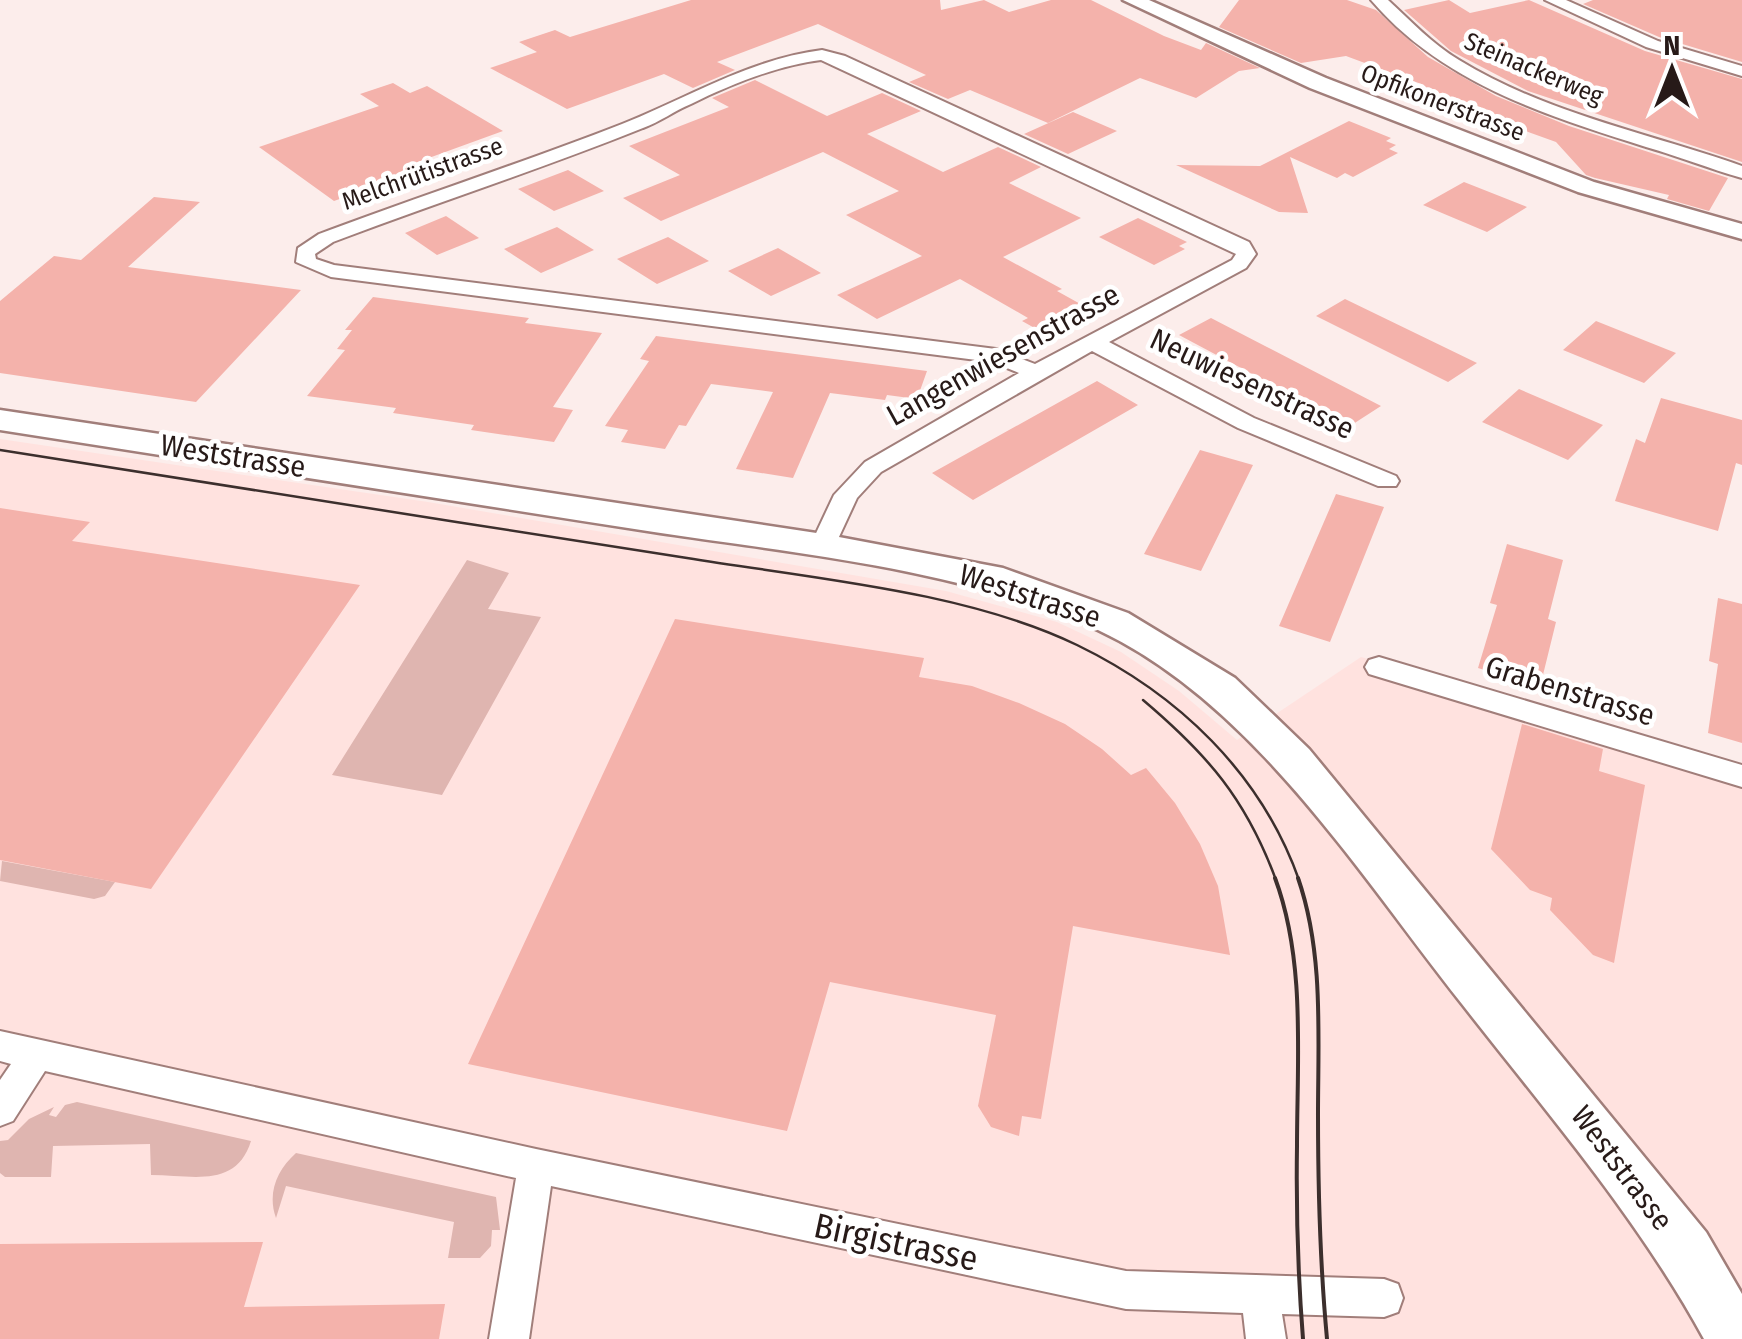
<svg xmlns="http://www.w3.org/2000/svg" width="1742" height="1339" font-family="'Fira Sans Condensed',sans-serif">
<rect width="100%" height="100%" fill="#fcedeb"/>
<path fill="#ffe2df" d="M0 439 428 502 946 591 1057 622 1121 652 1179 691 1237 740 1361 657 1742 764V1339H0Z"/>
<path fill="#dfb5b0" d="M467 560 509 573 488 609 541 617 442 795 332 775Z
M2 861 115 882 105 896 94 899 0 881Z
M77 1102 251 1141C236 1189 192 1175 151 1175L150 1144 53 1146 51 1177H5L0 1173V1141L8 1140 29 1119 54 1107 49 1115 56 1117 65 1105Z
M296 1153 496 1197 500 1230H492L491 1246 480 1258H448L454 1222 286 1186 276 1218C267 1193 277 1170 296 1153Z"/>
<path fill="#f4b2ab" d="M691 0H940L941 10 984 0 1009 12 1051 0H1091L1164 36 1201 50 1206 43 1260 68 1239 71 1196 98 1140 78 1048 123 970 90 948 99 909 82 926 75 818 24 717 62 735 70 693 88 664 74 567 109 490 68 537 52 519 42 555 30 570 37Z
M1239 0H1347L1376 10 1428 57 1496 96 1569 126 1728 178 1709 211 1667 199 1669 195 1595 178 1586 175 1556 142 1413 91 1424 85 1346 56 1301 63 1219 27Z
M1449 0 1470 13 1529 0 1645 51 1742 79V162L1528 91 1451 51 1404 10Z
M1593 0H1742V62L1659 37 1583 4Z
M755 80 827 116 882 93 921 111 867 134 943 172 998 147 1041 167 1009 183 1081 218 1003 257 1062 289 1057 291 1084 306 1071 313 1082 318 1049 336 1022 321 1028 318 960 279 877 319 837 295 922 256 846 215 899 191 823 152 661 221 623 198 680 175 629 146 729 107 712 98Z
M393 83 410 93 427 86 503 131 404 167 425 181 389 194 376 186 334 201 259 147 379 106 360 94Z
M1073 112 1117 131 1068 154 1024 134Z
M1349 121 1391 138 1386 141 1396 145 1389 149 1398 153 1353 177 1345 173 1337 178 1290 157 1308 213 1279 212 1176 165 1260 166Z
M568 170 604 191 554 211 518 189Z
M1464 182 1527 207 1487 232 1423 205Z
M154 197 200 202 128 267 301 290 196 402 0 373V301L54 256 81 260Z
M446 216 479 238 437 255 405 233Z
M1138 218 1187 242 1179 246 1185 249 1154 265 1099 237Z
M557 227 594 250 541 273 504 249Z
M668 237 709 261 657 284 617 259Z
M778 248 821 273 771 296 728 271Z
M373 297 529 318 525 323 602 333 553 407 573 410 554 442 471 430 474 425 393 413 396 408 307 396 345 350 337 349 352 330H345Z
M1345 299 1477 363 1448 382 1316 316Z
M1211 318 1265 346 1381 406 1350 426 1179 335Z
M1596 321 1676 353 1644 383 1563 350Z
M656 336 709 343 927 371 917 399 887 395 885 400 830 393 793 478 736 469 773 392 711 384 686 426 679 425 665 449 621 442 628 430 605 426 649 361 640 359Z
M1097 381 1138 405 973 500 932 473Z
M1519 389 1603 425 1568 460 1482 422Z
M1661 398 1742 420V465L1736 463 1718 531 1615 501 1636 439 1645 443Z
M1200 450 1253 465 1201 571 1144 554Z
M1336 494 1384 507 1330 642 1279 626Z
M0 508 90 522 72 541 360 585 151 889 0 860Z
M1507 544 1563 560 1548 619 1556 622 1540 687 1478 668 1497 605 1490 603Z
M1718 598 1742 604V743L1708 733 1718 664 1709 661Z
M675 619 924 658 919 677 972 686 1019 703 1065 724 1102 749 1131 775 1146 768 1175 803 1200 844 1218 886 1230 955 1073 926 1041 1119 1022 1116 1019 1136 991 1127 978 1106 996 1015 830 982 787 1131 468 1064Z
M1522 724 1603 749 1599 771 1645 785 1614 963 1593 955 1550 910 1552 898 1530 890 1491 849Z
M263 1242 244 1307 445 1304 439 1339H0V1244Z"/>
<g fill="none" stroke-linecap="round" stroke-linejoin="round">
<defs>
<path id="minor" d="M1371 0H1388C1411 21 1432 44 1459 60 1545 113 1648 133 1742 166V178C1710 169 1678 156 1646 147 1545 115 1442 83 1371 0Z
M1545 0H1566L1658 41 1742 66V76L1646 47Z
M822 50 845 56 1249 242 1256 254 1246 268 1109 342 1254 418 1396 476 1399 481 1396 486H1378L1238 428 1092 351 881 472 857 498 832 552 823 554 810 546 834 495 865 462 1019 373 992 362 331 277 296 262 298 248 319 234C420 196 522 163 622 124 688 98 750 59 822 50ZM821 60 1236 254 1232 260 1035 364 996 349 334 265 316 259 315 254 333 242C436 203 541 169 643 128 660 122 674 111 691 104 729 85 779 65 821 60Z
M1379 657 1742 765V787L1369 674 1365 667 1369 660Z
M0 1031 536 1149 1126 1271 1384 1279 1398 1284 1403 1298 1398 1312 1384 1317 1282 1314 1286 1339H1246L1243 1313 1126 1309 551 1186 529 1339H489L516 1178 45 1071 13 1121 0 1126V1080L11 1064 0 1061Z"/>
<path id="tertiary" d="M1123 0H1149L1326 78 1594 182 1742 224V239L1578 192 1310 88Z"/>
<path id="secondary" d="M0 410 823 534 1003 568 1128 613 1235 678 1309 749 1706 1232 1742 1294V1339H1704C1638 1218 1547 1113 1462 1004 1359 874 1252 702 1098 630 963 569 800 554 654 532 436 498 218 464 0 430Z"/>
</defs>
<use href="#minor" stroke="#a17e7a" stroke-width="4"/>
<use href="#tertiary" stroke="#a17e7a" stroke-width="5"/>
<use href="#secondary" stroke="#a17e7a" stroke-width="5"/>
<use href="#minor" fill="#fff" fill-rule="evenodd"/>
<use href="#tertiary" fill="#fff" fill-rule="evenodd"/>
<use href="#secondary" fill="#fff" fill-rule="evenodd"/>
<path stroke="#3c2f2d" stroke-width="2.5" d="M0 450C229 487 458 522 687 558 809 578 966 591 1077 645 1178 694 1261 773 1299 880
M1143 700C1208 755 1246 799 1276 880"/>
<path stroke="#3c2f2d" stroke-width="4" d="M1275 878C1306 961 1297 1059 1297 1146 1296 1210 1298 1275 1303 1339
M1298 878C1324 953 1318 1036 1318 1115 1318 1190 1320 1264 1327 1339"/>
</g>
<g text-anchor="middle" stroke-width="9" stroke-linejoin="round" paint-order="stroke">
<g font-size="25" fill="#271a18" stroke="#fff">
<text transform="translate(1534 68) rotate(23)" y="9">Steinackerweg</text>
<text transform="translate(1443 102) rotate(21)" y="9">Opfikonerstrasse</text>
<text transform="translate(422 173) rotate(-20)" y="9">Melchrütistrasse</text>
</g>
<g font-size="30" fill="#271a18" stroke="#fff">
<text transform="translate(1003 355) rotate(-29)" y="10">Langenwiesenstrasse</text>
<text transform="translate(1252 384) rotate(25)" y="10">Neuwiesenstrasse</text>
<text transform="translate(233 456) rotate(9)" y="10">Weststrasse</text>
<text transform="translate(1030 596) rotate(18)" y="10">Weststrasse</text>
<text transform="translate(1570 691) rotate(17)" y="10">Grabenstrasse</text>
<text transform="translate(1622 1168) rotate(53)" y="10">Weststrasse</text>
</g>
<g font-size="35" fill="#271a18" stroke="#fff">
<text transform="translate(896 1242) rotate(12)" y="12">Birgistrasse</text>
</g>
</g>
<g transform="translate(1672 70)" stroke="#ffffff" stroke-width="8" paint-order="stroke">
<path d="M0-8L18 38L0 25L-18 38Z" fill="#271a18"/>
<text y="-15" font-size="28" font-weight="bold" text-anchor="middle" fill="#271a18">N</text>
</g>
</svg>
